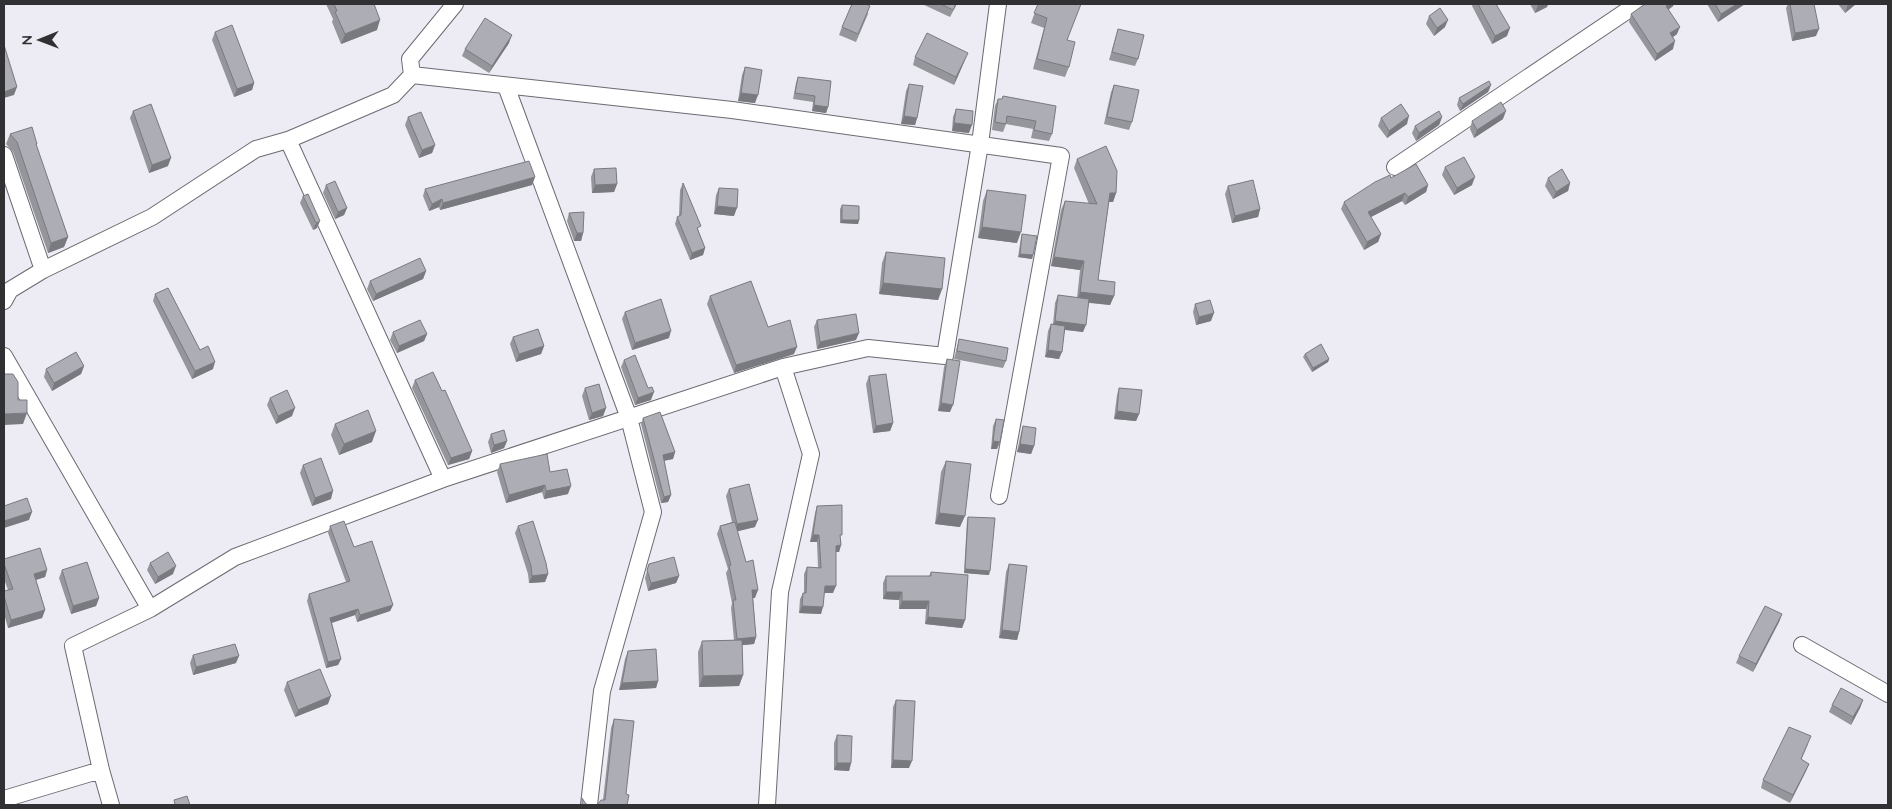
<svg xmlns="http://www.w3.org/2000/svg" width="1892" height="809" font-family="Quicksand,sans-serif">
<rect width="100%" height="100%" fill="#edebf3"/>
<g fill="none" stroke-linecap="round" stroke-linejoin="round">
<defs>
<path id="minor" d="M412 75 732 110 1061 156 999 496
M412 75 410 59 455 4
M506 86 629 418 653 512 602 691 589 805
M288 140 443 479
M4 155 43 270
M1395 167 1637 4
M4 301 10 290 43 270 152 217 256 149 288 140 393 95 412 75
M4 356 150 609
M1802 645 1888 694
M4 799 101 770
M111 805 101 770 73 646 150 609 235 557 443 479 783 367 868 348 945 356 980 144 998 4
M767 805 780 592 811 454 783 367"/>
</defs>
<use href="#minor" stroke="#6b6a71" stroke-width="18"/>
<use href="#minor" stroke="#fff" stroke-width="16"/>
</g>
<path fill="#95969c" d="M326 4H374L377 30 341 44 332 22 333 19Z
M866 4 868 14 856 42 839 35 842 27Z
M922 4H957L950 17Z
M1038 4 1067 40 1069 67 1065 77 1033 69 1044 28 1031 23Z
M1473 4H1496L1507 36 1492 44 1472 6Z
M1530 4H1548L1547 7 1535 13Z
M1645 4H1674L1673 6 1668 10 1677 34 1673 37V49L1655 61 1629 22 1631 14Z
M1707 4H1745L1718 22Z
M1788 4H1814L1816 36 1792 41 1786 8Z
M1838 4H1856L1845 13Z
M1429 16 1445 27 1434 36 1426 24Z
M1118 29 1138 59 1135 66 1109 60Z
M215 32 254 83 252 90 234 97 212 40Z
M509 43 489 73 462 56 465 49Z
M915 57 965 60 954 85 913 65Z
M745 67 755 103 738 101 742 75Z
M798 77 828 107 826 113 812 111 813 102 793 99 796 83Z
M909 84 917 118 915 125 901 124 906 91Z
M1114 85 1132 122 1129 130 1104 124 1111 92Z
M1491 85 1488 92 1460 111 1457 105 1459 98Z
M1003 96 1052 134 1049 141 1031 138 1033 129 1006 124 1003 132 992 130 995 106 998 99H1002Z
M956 109 969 133 952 131 953 117Z
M133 111 168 166 149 173 130 118Z
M408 117 435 145 432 153 419 158 405 125Z
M1442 117 1439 125 1416 141 1412 133 1415 126Z
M1381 118 1407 124 1387 138 1378 126Z
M1503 119 1474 138 1470 129 1472 121Z
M10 134 36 146 68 237 64 247 48 253 13 152 6 144Z
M1077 159 1116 193 1113 202H1109L1098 280 1114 296 1110 305 1089 303 1083 332 1065 330 1059 359 1045 357 1048 331 1051 324H1053L1055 303 1058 295 1077 298 1080 270 1051 266 1061 210 1065 201 1089 204 1074 168Z
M1445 167 1472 185 1454 195 1442 175Z
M594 169 617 184 614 192 592 193 591 177Z
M535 177 532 185 440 210 439 207 429 211 423 196 425 189Z
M1391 178 1428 185 1426 192 1405 205 1402 201 1371 217 1381 234 1378 242 1364 250 1341 209 1344 202Z
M1548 178 1570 183 1568 191 1553 199 1545 186Z
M683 183 699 232 705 248 703 255 690 260 675 224 677 217 679 216 680 190Z
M326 185 347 208 344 215 335 219 323 193Z
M1228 186 1260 209 1258 217 1232 223 1225 194Z
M719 188 734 216 714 214 716 195Z
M987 190 1017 243 978 238 983 201Z
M308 194 317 228 313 230 300 203 303 196Z
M842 205 859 220 858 224 840 223V209Z
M569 213 583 233 581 241H574L567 221Z
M1022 234 1033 255 1032 259 1018 257 1021 238Z
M886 252 942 289 938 300 879 294 882 263Z
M426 271 423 279 373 301 367 289 370 281Z
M155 294 200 350 213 369 192 379 153 301Z
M710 296 768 327 794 354 734 373 707 304Z
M1195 304 1211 321 1196 325 1193 312Z
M625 312 669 338 632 350 622 319Z
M817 320 856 340 817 349 814 327Z
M393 332 427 334 424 341 397 353 390 340Z
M513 337 544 346 541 354 516 362 510 344Z
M959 339 1006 361 1003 368 954 359Z
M1305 354 1329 359 1328 362 1312 372 1303 357Z
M947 359 950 412 938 411 944 367Z
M624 360 651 400 635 405 621 367Z
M84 366 81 374 52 391 44 377 46 369Z
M869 376 893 423 890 431 873 433 866 384Z
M415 380 472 451 469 459 448 465 412 388Z
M585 388 606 408 603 416 589 420 582 396Z
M1119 388 1139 414 1136 421 1114 419 1117 395Z
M270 398 292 416 276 424 267 405Z
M643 418 675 452 673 459 664 461 671 495 668 502 661 503 641 424Z
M996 419 997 449H991L993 426Z
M335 424 372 442 339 455 331 435Z
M1023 426 1034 446 1031 454 1017 452 1021 433Z
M491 434 507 441 504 448 491 453 488 442Z
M946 461 960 527 935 524 941 472Z
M500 464 550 472 568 494 544 499 542 492 506 503 497 472Z
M303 465 331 499 312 506 300 473Z
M729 489 755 527 737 531 755 598H753L756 637 754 644 742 645 743 675 739 686 699 687 698 652 702 641 734 640 731 608 732 603 726 573 728 569 717 534 720 526 732 522 726 496Z
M817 506 841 540V545L839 552H836L833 593H824L821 614 799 613 800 599 803 593H804V574L807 567 818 568 817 542H810L815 513Z
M968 517 989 575 964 573 967 520Z
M330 526 354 547 393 605 390 611 357 622 355 615 332 623 341 659 338 665 326 668 307 601 309 594 346 582 328 533Z
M518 526 548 574 545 582 529 583 528 574 515 533Z
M4 559 47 570 45 577 36 580 45 610 42 618 8 628 4 614V591L8 590 4 579Z
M150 563 173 574 155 584 147 570Z
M649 564 679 576 676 583 648 591 645 578Z
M1009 564 1019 632 1017 640 999 638 1006 572Z
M62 570 99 598 96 606 71 614 59 578Z
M931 572 965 620 962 628 925 624 926 609H899V600L883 599V583L886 576H929Z
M1782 614 1779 622 1753 672 1736 663 1739 656Z
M628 651 658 681 656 688 619 690 625 659Z
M193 655 236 663 193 675 190 663Z
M287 682 328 704 295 717 284 690Z
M896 700 909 768H891L893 707Z
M1863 700 1860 708 1851 725 1829 712 1832 705Z
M614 719 626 794 597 805 603 800 611 728Z
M837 735 851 763 849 771 834 770V743Z
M1808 744 1801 760 1809 764 1806 771 1790 803 1761 788 1763 780Z"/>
<path fill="#797a7f" d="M1541 4H1548L1547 7 1535 13 1538 5Z
M1669 4H1674L1673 6 1663 14 1666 6Z
M1737 4H1745L1718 22 1721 14Z
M1848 4H1856L1845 13Z
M380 20 377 30 341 44 345 34Z
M1448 20 1445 27 1434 36 1437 28Z
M1680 27 1677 34 1667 41 1670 33Z
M1510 28 1507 36 1492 44 1495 36Z
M1819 29 1816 36 1792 41 1795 33Z
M512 35 509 43 489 73 492 66Z
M1675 41 1673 49 1655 61 1657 54Z
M968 53 965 60 954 85 956 77Z
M254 83 252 90 234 97 237 89Z
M1491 85 1488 92 1460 111 1463 104Z
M17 87 14 95 4 98V92Z
M741 93 758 95 755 103 738 101Z
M814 105 828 107 826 113 812 111Z
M1506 111 1503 119 1474 138 1477 130Z
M904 116 917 118 915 125 901 124Z
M1409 116 1407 124 1387 138 1389 131Z
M1442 117 1439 125 1416 141 1419 133Z
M954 123 972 125 969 133 952 131Z
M435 145 432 153 419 158 422 150Z
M171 158 168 166 149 173 152 165Z
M535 177 532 185 440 210 443 203Z
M1475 177 1472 185 1454 195 1457 188Z
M1570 183 1568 191 1553 199 1556 192Z
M617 184 614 192 592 193 595 185Z
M1428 185 1426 192 1405 205 1408 197Z
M1110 193H1116L1113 202H1107Z
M1405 193 1402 201 1365 220 1368 212Z
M442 199 439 207 429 211 432 204Z
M717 206 737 208 734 216 714 214Z
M347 208 344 215 335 219 338 212Z
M1260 209 1258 217 1232 223 1235 216Z
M842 220H859L858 224 840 223Z
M320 221 317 228 313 230 316 223Z
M982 227 1021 232 1017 243 978 238Z
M577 233H583L581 241H574Z
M1381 234 1378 242 1364 250 1367 242Z
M68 237 64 247 48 253 51 243Z
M705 248 703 255 690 260 692 253Z
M1020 254 1033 255 1032 259 1018 257Z
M1054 257 1084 261 1080 270 1051 266Z
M426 271 423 279 373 301 376 294Z
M883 283 942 289 938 300 879 294Z
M1080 292 1114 296 1110 305 1077 301Z
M1214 313 1211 321 1196 325 1199 317Z
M1055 321 1086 325 1083 332 1052 328Z
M671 331 669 338 632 350 635 343Z
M859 333 856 340 817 349 820 342Z
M427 334 424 341 397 353 399 346Z
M544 346 541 354 516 362 519 354Z
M797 347 794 354 734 373 736 365Z
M1048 350 1062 352 1059 359 1045 357Z
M1329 359 1328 362 1312 372 1313 368Z
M215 362 213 369 192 379 195 371Z
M84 366 81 374 52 391 54 383Z
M654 392 651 400 635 405 638 398Z
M941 403 953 405 950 412 938 411Z
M295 408 292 416 276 424 278 416Z
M606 408 603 416 589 420 592 413Z
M1117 411 1139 414 1136 421 1114 419Z
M27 413 23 424 4 425V414Z
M893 423 890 431 873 433 876 426Z
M376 431 372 442 339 455 344 444Z
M507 441 504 448 491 453 494 445Z
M993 441 1000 442 997 449H991Z
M1020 444 1034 446 1031 454 1017 452Z
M472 451 469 459 448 465 451 458Z
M675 452 673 459 661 461 663 455Z
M545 485 542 492 506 503 509 495Z
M571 486 568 494 544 499 546 491Z
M333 491 331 499 312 506 315 498Z
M671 495 668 502 661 503 664 497Z
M32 512 29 520 4 528V521Z
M939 513 965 516 960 527 935 524Z
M758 520 755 527 735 532 737 524Z
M813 535H819L817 542H810Z
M841 545 839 552H834L836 546Z
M176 566 173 574 155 584 158 577Z
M965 569 990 571 989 575 964 573Z
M47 570 45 577 32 581 34 574Z
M548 574 545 582 529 583 532 576Z
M679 576 676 583 648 591 651 583Z
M825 586H836L833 593H822Z
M752 590H758L755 598H750Z
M886 592H902L899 600 883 599Z
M99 598 96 606 71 614 73 606Z
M902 601H929L926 609H899Z
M393 605 390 611 357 622 360 615Z
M802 606 823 607 821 614 799 613Z
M358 609 355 615 328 624 330 618Z
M45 610 42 618 8 628 11 620Z
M1782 614 1779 622 1753 672 1756 664Z
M928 617 965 620 962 628 925 624Z
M1002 630 1019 632 1017 640 999 638Z
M756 637 754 644 734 646 737 639Z
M239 656 236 663 193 675 196 667Z
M341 659 338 665 326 668 328 662Z
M743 675 739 686 699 687 703 676Z
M658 681 656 688 619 690 622 683Z
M331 696 328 704 295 717 298 710Z
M1863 700 1860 708 1851 725 1853 717Z
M893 760 912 761 909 768H891Z
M837 763H851L849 771 834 770Z
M1809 764 1806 771 1790 803 1793 795Z"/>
<path fill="#adaeb5" stroke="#797a7f" d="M334 4H374L380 20 345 34 335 12 337 11Z
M852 4H866L870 6 858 34 842 27Z
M941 4H956L953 10Z
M1038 4H1081L1067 40 1075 42 1069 67 1037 59 1047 18 1034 13Z
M1478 4H1496L1510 28 1495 36Z
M1645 4H1669L1666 6 1680 27 1670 33 1675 41 1657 54 1631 14Z
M1715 4H1737L1721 14Z
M1790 4H1814L1819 29 1795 33Z
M1440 8 1448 20 1437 28 1429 16Z
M485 18 512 35 492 66 465 49Z
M232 25 254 83 237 89 215 32Z
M1118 29 1144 35 1138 59 1112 52Z
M927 33 968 53 956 77 915 57Z
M4 45 17 87 4 92Z
M745 67 762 70 758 95 741 93Z
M798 77 831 81 828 107 814 105 815 96 795 93Z
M1489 81 1491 85 1463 104 1459 98Z
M909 84 923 86 917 118 904 116Z
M1114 85 1139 90 1132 122 1107 117Z
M1003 96 1056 106 1052 134 1034 130 1036 121 1007 116 1006 124 995 122 998 99H1002Z
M1501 102 1506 111 1477 130 1472 121Z
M151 104 171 158 152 165 133 111Z
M1401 104 1409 116 1389 131 1381 118Z
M956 109 973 111 972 125 954 123Z
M1439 111 1442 117 1419 133 1415 126Z
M421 112 435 145 422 150 408 117Z
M32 127 37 144H36L68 237 51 243 17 142 10 134Z
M1106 146 1117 171 1116 193H1110L1098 280 1115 282 1114 296 1080 292 1084 261 1054 257 1065 201 1097 204 1077 159Z
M1464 157 1475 177 1457 188 1445 167Z
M529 161 535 177 443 203 442 199 432 204 425 189Z
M1416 164 1428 185 1408 197 1405 193 1368 212 1381 234 1367 242 1344 202 1375 182 1390 175 1391 178Z
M616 168 617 184 595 185 594 169Z
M1562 169 1570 183 1556 192 1548 178Z
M1253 180 1260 209 1235 216 1228 186Z
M335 181 347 208 338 212 326 185Z
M683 183 701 226 697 228 705 248 692 253 677 217 681 215Z
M719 188 738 189 737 208 717 206Z
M987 190 1026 195 1021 232 982 227Z
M308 194 320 221 316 223 303 196Z
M842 205 859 206V220H842Z
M584 212 583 233H577L569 213Z
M1022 234 1037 236 1033 255 1020 254Z
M886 252 945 258 942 289 883 283Z
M420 258 426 271 376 294 370 281Z
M751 281 768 327 790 320 797 347 736 365 710 296Z
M168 288 200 350 208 346 215 362 195 371 155 294Z
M1058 295 1089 299 1086 325 1055 321Z
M661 299 671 331 635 343 625 312Z
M1210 300 1214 313 1199 317 1195 304Z
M856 314 859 333 820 342 817 320Z
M420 320 427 334 399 346 393 332Z
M1051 324 1065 326 1062 352 1048 350Z
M538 329 544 346 519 354 513 337Z
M959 339 1008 348 1006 361 957 351Z
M1321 344 1329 359 1313 368 1305 354Z
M76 352 84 366 54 383 46 369Z
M635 355 648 388 652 387 654 392 638 398 624 360Z
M947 359 960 361 953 405 941 403Z
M433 372 442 391 445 390 472 451 451 458 415 380Z
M4 374H13L18 382V400H27V413L4 414Z
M886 374 893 423 876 426 869 376Z
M599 384 606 408 592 413 585 388Z
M1119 388 1142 390 1139 414 1117 411Z
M287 390 295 408 278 416 270 398Z
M368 410 376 431 344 444 335 424Z
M660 412 675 452 663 455 671 495 664 497 643 418Z
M996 419 1004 420 1000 442 993 441Z
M1023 426 1036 428 1034 446 1020 444Z
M504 430 507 441 494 445 491 434Z
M547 454 550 472 567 469 571 486 546 491 545 485 509 495 500 464Z
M321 458 333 491 315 498 303 465Z
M946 461 971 464 965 516 939 513Z
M749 484 758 520 737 524 729 489Z
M27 498 32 512 4 521V506Z
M842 505V535H840L841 545 836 546V586H825L823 607 802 606 803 593H806L807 567 821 568 819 535H813L817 506Z
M968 517 995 518 990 571 965 569Z
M344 521 354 547 372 541 393 605 360 615 358 609 330 618 341 659 328 662 309 594 350 581 330 526Z
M533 521 546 563 548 574 532 576 531 566 518 526Z
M735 522 746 562 753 560 758 590H752L756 637 737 639 733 600H736L729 565H731L720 526Z
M40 548 47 570 34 574 45 610 11 620 4 596V591L13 589 4 564V559Z
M168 552 176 566 158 577 150 563Z
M674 557 679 576 651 583 647 570 649 564Z
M87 562 99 598 73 606 62 570Z
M1009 564 1027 566 1019 632 1002 630Z
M931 572 968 575 965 620 928 617 929 601H902V592H886V576H931Z
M1765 606 1782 614 1756 664 1739 656Z
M742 640 743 675 703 676 702 641Z
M235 644 239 656 196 667 193 655Z
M656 649 658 681 622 683 628 651Z
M320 669 331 696 298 710 287 682Z
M1841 688 1863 700 1853 717 1832 705Z
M896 700 915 701 912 761 893 760Z
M614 719 634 721 626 794 629 795 627 805H595H597L601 800H605Z
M1789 727 1811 736 1801 759 1809 764 1793 795 1763 780Z
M837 735 852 736 851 763H837Z
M187 796 190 805H175L174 800Z
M582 798 586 804 590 805H582Z"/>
<rect width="1892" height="809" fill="none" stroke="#313033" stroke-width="10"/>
<g transform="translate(40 40) rotate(269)" stroke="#edebf3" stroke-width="4" paint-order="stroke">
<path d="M0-4L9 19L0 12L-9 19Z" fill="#313033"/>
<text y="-8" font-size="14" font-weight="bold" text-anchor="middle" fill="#313033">N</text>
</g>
</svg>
